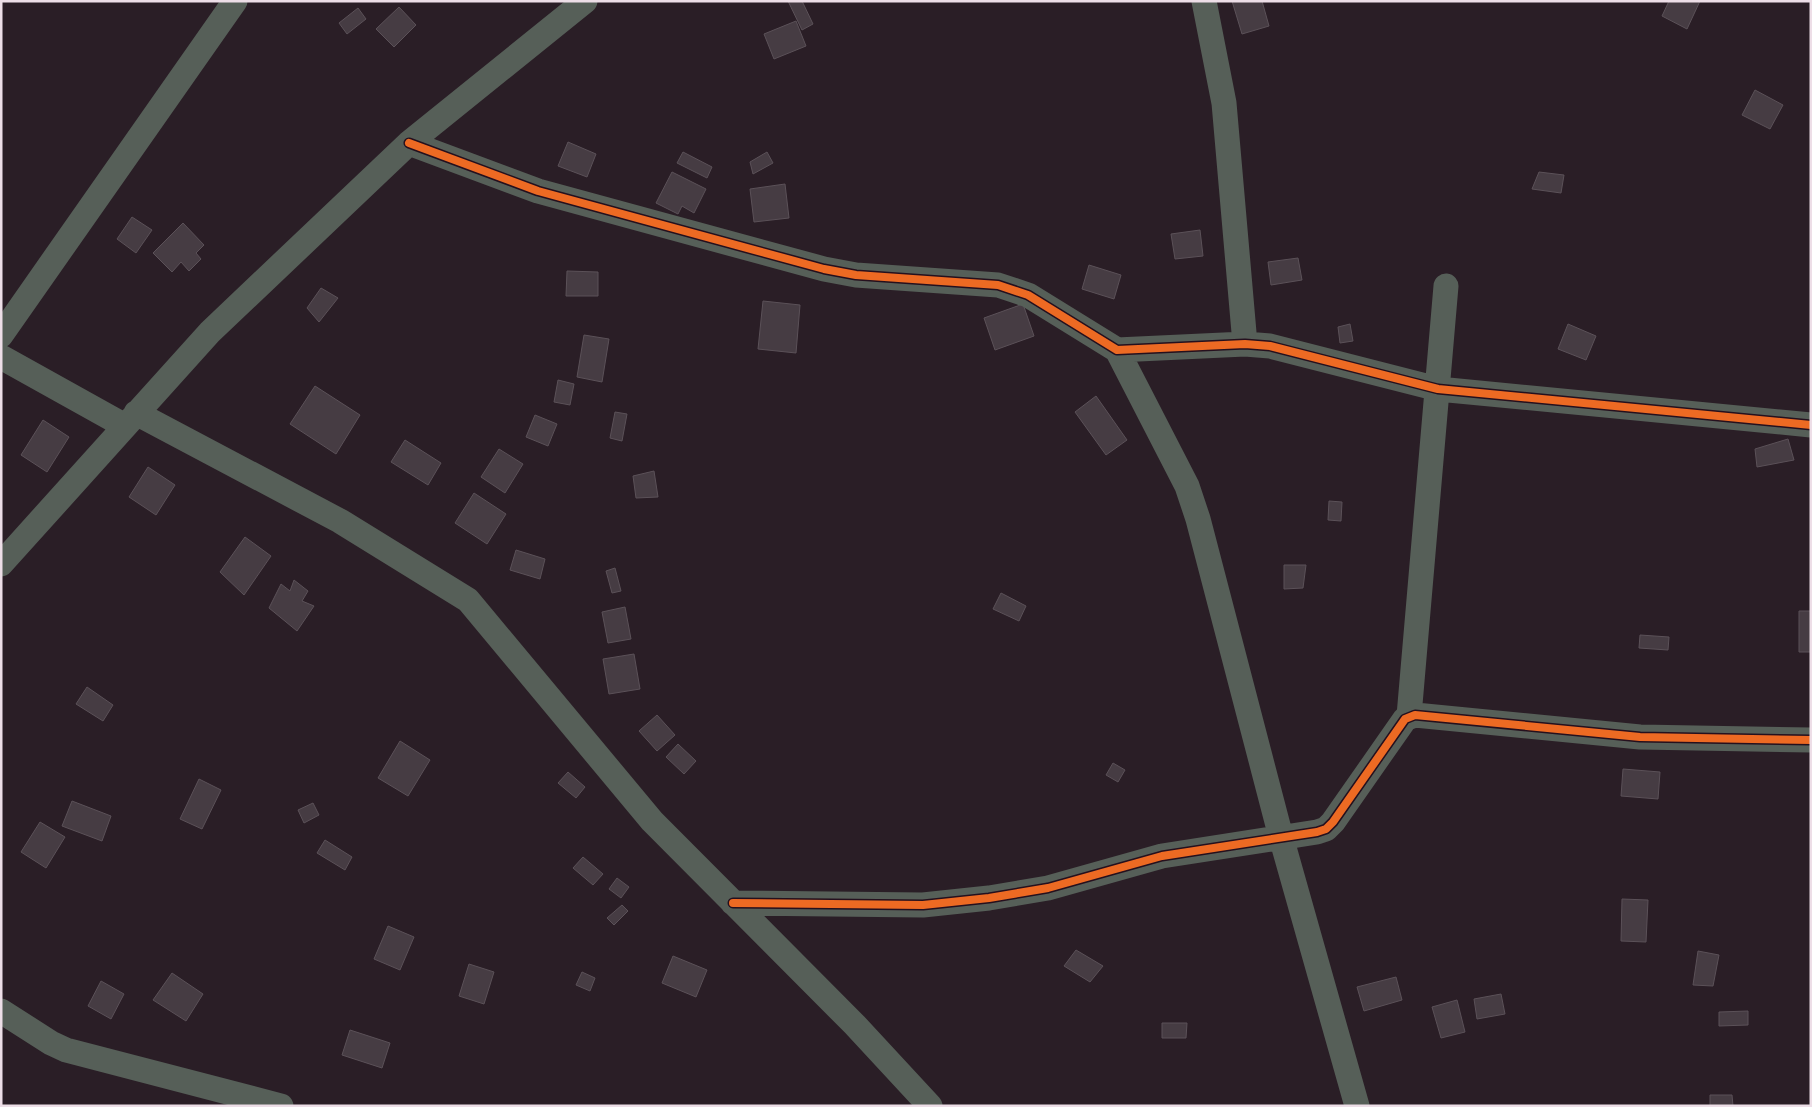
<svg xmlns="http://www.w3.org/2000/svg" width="1812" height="1107" font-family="Merriweather,serif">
<rect width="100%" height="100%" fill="#2a1e26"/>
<path fill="#463c43" stroke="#5b5158" d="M788 1H802L813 24 802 30Z
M1232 1H1262L1269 26 1242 34Z
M1669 1H1700L1687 29 1662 16Z
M399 7 416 25 394 47 376 29Z
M358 8 366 19 347 34 339 23Z
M796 21 806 46 774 59 764 34Z
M1755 90 1783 105 1770 129 1742 115Z
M568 142 596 154 587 177 558 166Z
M683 152 712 167 707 178 677 163Z
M767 152 773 163 753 174 750 162Z
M672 172 706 189 694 213 682 206 678 214 656 203Z
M1539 172 1564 175 1561 193 1532 189Z
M785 184 789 218 754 222 750 189Z
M132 217 152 230 136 253 117 239Z
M183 223 204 245 196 253 201 259 189 271 181 262 172 272 153 253Z
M1200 230 1203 256 1175 259 1171 234Z
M1298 258 1302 280 1271 285 1268 262Z
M1089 265 1121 275 1114 299 1082 289Z
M567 271 598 272V296H566Z
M321 288 338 298 319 322 307 308Z
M763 301 800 305 796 353 758 349Z
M1023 304 1034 336 995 350 984 318Z
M1350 324 1353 341 1340 343 1338 327Z
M1568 324 1596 336 1586 360 1558 349Z
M584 335 609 339 602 382 577 377Z
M558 380 574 384 570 405 554 402Z
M315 386 360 415 336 454 290 424Z
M1096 396 1127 440 1106 455 1075 412Z
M615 412 627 414 622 441 610 438Z
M535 415 557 424 548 446 526 437Z
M43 420 69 437 47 472 21 455Z
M1788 439 1794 460 1757 467 1755 449Z
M405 440 441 463 428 485 391 462Z
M499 449 523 464 505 493 481 477Z
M148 467 175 485 156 515 129 497Z
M654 471 658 497 636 498 633 476Z
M474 493 506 514 487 544 455 523Z
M1329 501 1342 502 1341 521 1328 520Z
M245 537 271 556 244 595 220 572Z
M516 550 545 559 540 579 510 570Z
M1284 565H1306L1303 588 1284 589Z
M615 568 621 591 612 593 606 571Z
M294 580 308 591 302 601 314 606 297 631 269 608 281 584 290 591Z
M1001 593 1026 606 1019 621 993 609Z
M625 607 631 639 608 643 602 612Z
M1799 611H1811V652H1799Z
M1640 635 1669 637 1668 650 1639 648Z
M634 654 640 689 609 694 603 659Z
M87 687 113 705 103 721 76 704Z
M657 715 675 735 657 751 639 731Z
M400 741 430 760 408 796 378 778Z
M678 744 696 761 684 774 666 757Z
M1113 763 1125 770 1118 782 1106 775Z
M1623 769 1660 772 1658 799 1621 796Z
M568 772 585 787 576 798 558 783Z
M199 779 221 790 202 829 180 819Z
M72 801 111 816 102 841 62 826Z
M313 803 319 815 304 823 298 810Z
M40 822 65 837 46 868 21 852Z
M325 840 352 857 345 870 317 853Z
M583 857 603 874 593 885 573 868Z
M617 878 629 887 621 898 609 889Z
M1622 899 1648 900 1646 942 1621 941Z
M622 905 628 911 614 925 607 918Z
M388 926 414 937 400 970 374 959Z
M1076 950 1103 966 1090 982 1064 966Z
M1698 951 1719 955 1713 986 1693 985Z
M673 956 707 970 696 997 662 983Z
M469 964 494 972 484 1004 459 996Z
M582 972 595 978 590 991 576 985Z
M172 973 203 994 186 1021 153 1000Z
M1396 977 1402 1000 1364 1011 1357 987Z
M101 981 124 994 111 1019 88 1006Z
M1501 994 1505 1014 1477 1019 1474 999Z
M1457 1000 1465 1032 1441 1038 1432 1007Z
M1748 1011V1025L1719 1026V1012Z
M1162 1023H1187L1186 1038H1162Z
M350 1030 390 1043 382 1068 342 1055Z
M1710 1095H1732L1733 1106H1710Z"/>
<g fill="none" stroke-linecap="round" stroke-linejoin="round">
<path stroke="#565f58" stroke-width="25" d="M1204 1 1224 103 1245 344
M409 143 538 191 824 269 856 275 998 285 1028 295 1117 350 1245 344 1270 346 1438 389 1811 425
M1 335 235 1
M1117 350 1187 486 1198 519 1281 837 1357 1106
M1 357 125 426
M136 413 340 521 468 600 652 821 855 1025 930 1106
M1 564 210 332 409 143 585 1
M1409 716 1446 286
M733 903 923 905 989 898 1048 888 1162 856 1317 832 1326 829 1333 822 1405 719 1415 715 1640 737 1811 740
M1 1011 51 1043 66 1050 281 1106"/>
<defs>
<path id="cycleway" d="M409 143 538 191 824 269 856 275 998 285 1028 295 1117 350 1245 344 1270 346 1438 389 1811 425
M733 903 923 905 989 898 1048 888 1162 856 1317 832 1326 829 1333 822 1405 719 1415 715 1640 737 1811 740"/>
</defs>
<use href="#cycleway" stroke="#25101e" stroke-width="11"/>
<use href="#cycleway" stroke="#ed6a23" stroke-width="8"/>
</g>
<rect width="1812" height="1107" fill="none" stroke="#eddee7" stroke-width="5"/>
</svg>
